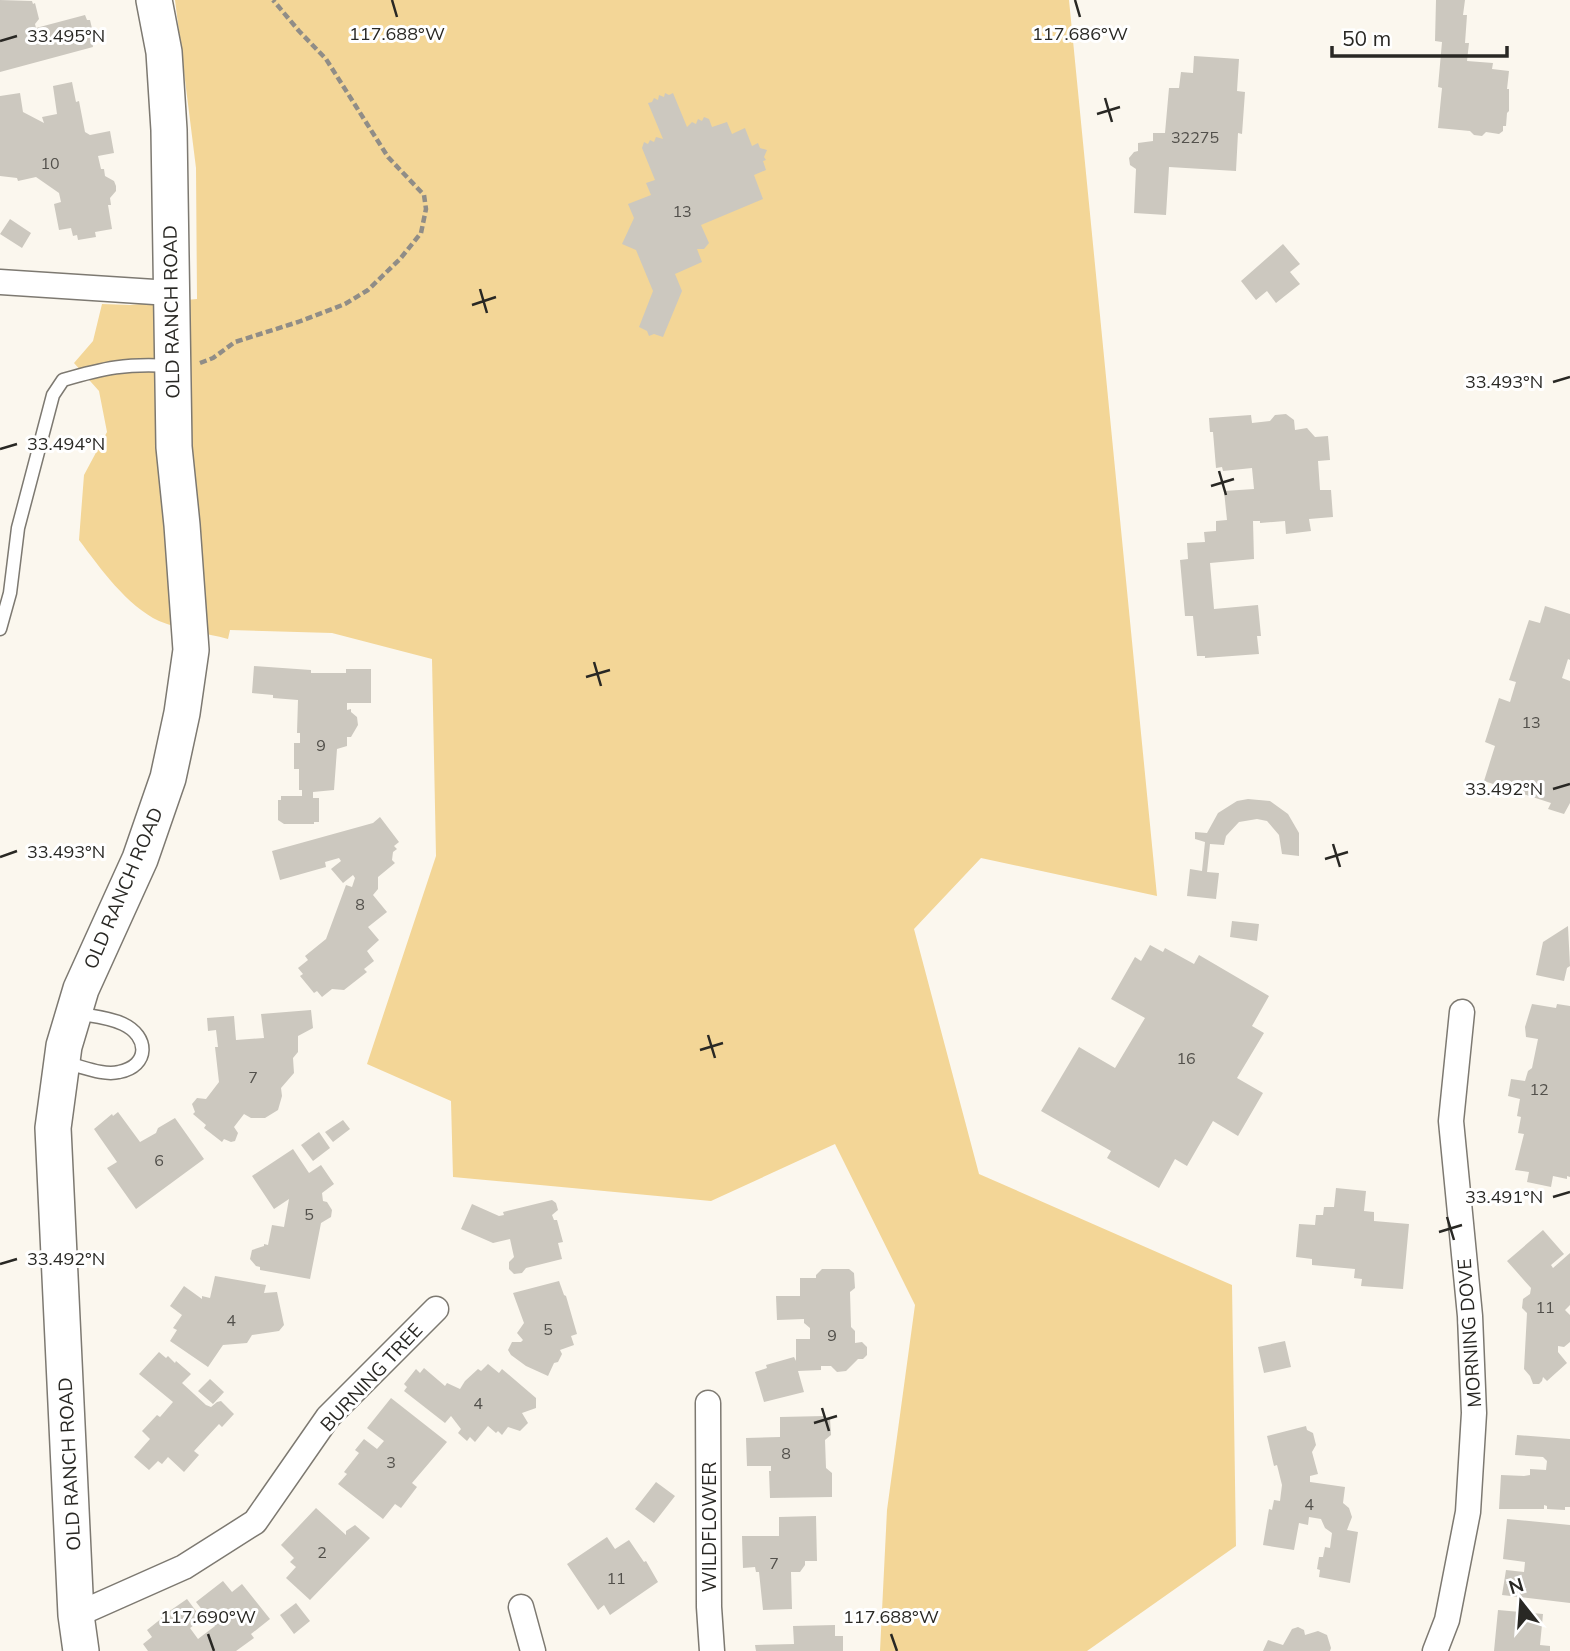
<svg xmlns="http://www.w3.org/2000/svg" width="1570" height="1651" font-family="Mulish,sans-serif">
<rect width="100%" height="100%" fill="#fbf7ee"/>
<path fill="#f3d697" d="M175 0H1069L1157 896 981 858 914 929 979 1174 1232 1285 1236 1546 1087 1651H880L887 1510 915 1305 835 1144 711 1201 453 1177 451 1101 367 1064 436 856 432 659 332 633 230 630 228 639C206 633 180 630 159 621 127 606 100 568 79 540L84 475 107 432 99 391 74 363 93 341 102 304 130 305 197 299 196 168Z"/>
<path fill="#ccc8bf" d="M0 0 32 1 33 4 35 3 39 19 35 24 36 28 85 15 87 20H90L95 41H92L93 47 0 72Z
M1436 0H1465L1463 15H1467L1465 43H1469L1467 61 1493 63 1492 69 1509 71 1507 89H1509V111L1507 113 1506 126H1503V131L1499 134 1486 132 1482 136 1474 135 1470 131 1438 128 1442 88 1438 87 1442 42 1435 41Z
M1194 56 1239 59 1237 91 1245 92 1242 134 1238 133 1236 171 1169 167 1166 215 1134 213 1136 169 1130 165 1129 158 1134 152 1138 151V143L1153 141V133H1165L1169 88H1179L1181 72 1193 73Z
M72 82 76 102 79 101 85 132 90 135 110 131 114 153 98 156 101 169H104L105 176 114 181 116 186V191L110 198 111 205H108L112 229 95 232 96 237 78 240 77 235 73 236 71 228 59 230 54 204 61 202 59 193 36 177 18 181 17 178 0 176V96L20 93 23 112 44 123 42 117 57 114 53 86Z
M665 93 669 95 673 93 687 127 692 122 696 124 698 119 702 121 704 117 709 119 712 127 727 122 732 134 745 128 752 146 758 143 760 148 767 150 764 157 766 160 763 161 766 170 754 175 763 199 701 225 709 243 704 249H697L702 262 675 274 682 291 663 337 654 334 649 336 647 331 639 327 653 291 636 250 622 244 634 218 628 204 651 195 646 183 655 180 642 148 644 142 648 144 650 140 654 142 656 137 663 139 648 103 652 102 654 98 658 100 659 95 664 97Z
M10 219 31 233 22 248 0 234Z
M1283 244 1300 264 1290 272 1300 284 1276 303 1267 291 1256 300 1241 281Z
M1286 414 1294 420 1295 430 1307 428 1315 437 1328 436 1330 460 1318 461 1320 490H1331L1333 517 1309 519 1311 531 1286 534 1285 521 1260 523V521H1253L1254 559 1210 563 1214 609 1258 605 1261 636H1257L1259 654 1205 658V656H1197L1193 616H1185L1180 560 1188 559 1187 543 1205 542 1204 532 1216 531V521L1227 520 1224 491 1254 489 1252 468 1223 471 1222 467 1216 468 1213 432H1210L1209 418 1251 415 1252 423 1270 421 1275 415Z
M1545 606 1570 614V660L1568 659 1562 678 1570 681V803L1564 814 1548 809 1551 803 1484 781 1495 746 1485 742 1499 698 1510 702 1516 682 1509 680 1529 620 1540 623Z
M254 666 311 670V673H346V669H371V703H347V710L351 709V712L357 717 358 725 351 737H347V746L337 749 334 790 313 792V798H319V822H314V824H284L278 820V800H281V796H302V790H299V769H294V743H300V733H297L298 700 273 698V695L252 693Z
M1248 799 1270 801 1288 814 1299 833V856L1282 854 1279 835 1267 821 1257 819 1239 822 1226 836 1224 845 1210 844 1207 872 1219 873 1216 899 1187 896 1190 869 1202 871 1205 842 1195 839V832L1207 833 1218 813 1237 801Z
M380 817 399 842 394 846 397 849 393 852 392 860 395 863 378 877V889L373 895 387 912 368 927 379 940 367 951 374 961 364 969 367 972 344 990 332 989 322 997 317 991 314 993 300 976 303 974 298 968 308 960 305 956 326 939 346 885 352 887 355 878 353 875 343 883 331 869 341 861 339 858 325 862 326 867 280 880 272 851 373 823Z
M1232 921 1259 924 1257 941 1230 937Z
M1568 926 1570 966 1567 968 1564 981 1536 975 1543 942Z
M1150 945 1163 952 1165 948 1194 964 1199 955 1269 996 1252 1026 1264 1033 1237 1078 1263 1093 1238 1136 1213 1121 1187 1166 1175 1159 1159 1188 1107 1158 1111 1151 1041 1111 1079 1047 1115 1068 1145 1018 1111 999 1135 957 1141 961Z
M1532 1004 1556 1008 1557 1004 1570 1006V1177L1567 1176V1179L1553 1176 1551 1187 1527 1182 1529 1172 1515 1170 1524 1134 1518 1133 1521 1117 1517 1116 1520 1099 1508 1096 1511 1079 1525 1081 1528 1071 1532 1068 1538 1039 1526 1037 1525 1027Z
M311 1010 313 1028 298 1036V1052L293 1058 294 1073 281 1088 282 1096 278 1110 265 1118H251L244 1114 234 1127 238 1133 235 1141 231 1142 224 1139 222 1142 204 1128 206 1125 193 1114 195 1112 192 1104 197 1098 206 1099 219 1082 215 1047H218L216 1030 208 1031 207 1018 234 1016 236 1040 264 1038 261 1014Z
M118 1112 140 1142 156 1133 158 1128 175 1118 204 1159 136 1209 107 1168 117 1162 94 1129 112 1114 113 1116Z
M343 1120 350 1129 333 1142 325 1132Z
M319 1132 330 1148 313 1161 301 1145Z
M293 1149 309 1173 321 1165 334 1184 322 1193 323 1201 327 1202 332 1210 331 1217 321 1223 310 1279 260 1270V1267L256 1266 250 1259 252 1250 264 1246V1244L268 1245 272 1225 284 1227 289 1199 274 1209 252 1176Z
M1336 1188 1366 1191 1364 1211 1374 1212V1221L1409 1224 1403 1289 1361 1286 1362 1279 1354 1278 1355 1269 1312 1265V1259L1296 1257 1299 1224 1315 1225 1316 1215H1323L1324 1207H1334Z
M552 1200 556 1203 558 1210 552 1215 554 1220H557L563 1242 558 1243 562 1259 526 1268 522 1273 514 1274 509 1269V1262L514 1257 510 1239 493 1243 461 1229 472 1204 499 1216 504 1215 503 1212Z
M1543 1230 1564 1254 1551 1265 1553 1268 1570 1253V1305L1565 1310 1570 1315V1342L1564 1347 1558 1346V1352L1567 1363 1547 1381 1543 1377 1542 1381 1539 1384H1533L1530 1376 1524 1369 1527 1313 1522 1308 1523 1299 1530 1294 1531 1288 1507 1261Z
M822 1269H849L854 1273 855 1288 850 1292 851 1327 855 1331V1343L862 1342 867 1347V1355L863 1359H858L846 1371 837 1372 831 1366H821V1370L798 1371 804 1392 764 1402 755 1372 767 1368 766 1365 794 1357 796 1361V1339H810V1328L804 1323V1319L777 1320 776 1296H800V1278H816V1275Z
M215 1276 266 1285 264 1293 277 1292 284 1325 279 1331 252 1335 247 1343 223 1345 208 1367 170 1341 177 1330 173 1328 182 1315 170 1306 184 1286 202 1299V1296L210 1298Z
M559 1281 564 1295 566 1296 577 1334 571 1336 574 1345 560 1350 562 1354 558 1362 554 1363 548 1376 526 1366 511 1355 508 1350 512 1342H521L523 1340 517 1333 524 1323 513 1293Z
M1285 1341 1291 1367 1264 1373 1258 1347Z
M159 1352 166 1358 168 1356 175 1363 176 1361 191 1374 182 1383 206 1405 211 1407 217 1402 221 1401 234 1414 222 1427 219 1424 194 1451 199 1455 184 1472 168 1457 162 1464 158 1461 149 1470 134 1457 150 1439 142 1431 157 1415 160 1417 173 1402 139 1374Z
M488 1364 499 1373 502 1369 536 1398V1408L522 1413 528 1423 520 1431 508 1427 502 1435 498 1431 496 1433 488 1426 475 1442 470 1437 467 1441 458 1433 461 1429 451 1416 445 1423 404 1391 407 1387 404 1384 416 1369 420 1373 424 1368 445 1386 447 1383 460 1389 465 1381 478 1369 481 1371Z
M210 1379 224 1392 213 1404 198 1391Z
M391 1398 447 1442 412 1483 417 1487 401 1508 395 1504 383 1519 338 1484 347 1474 344 1472 359 1453 355 1450 364 1439 377 1449 384 1441 367 1428Z
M825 1416V1418H830L831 1435 825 1440 826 1468 832 1473V1497L770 1498 769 1471H771V1466H747L746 1438 780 1437V1417Z
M1306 1426 1307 1430 1313 1433 1316 1445 1312 1452 1318 1474 1310 1476V1482L1345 1487 1343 1503 1349 1508 1352 1517 1347 1530 1358 1532 1350 1583 1319 1577 1320 1570 1317 1569 1319 1557H1323L1325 1547 1330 1548 1332 1533 1325 1528 1321 1519 1309 1517 1308 1525 1299 1523 1294 1550 1263 1545 1269 1509 1272 1510 1274 1500 1280 1501 1282 1485 1277 1465 1274 1466 1267 1436Z
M1517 1435 1570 1439V1507H1565V1510L1547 1509V1506L1544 1505V1509H1499L1501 1475 1524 1476 1530 1475V1469L1546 1470 1547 1461 1543 1457 1515 1455Z
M656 1482 675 1496 654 1523 635 1509Z
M316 1508 346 1535V1531L355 1525 370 1538 310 1600 286 1578 296 1567 290 1562 294 1558 281 1545Z
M816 1516 817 1561H805V1565L800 1572H791L792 1609 763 1610 759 1572H756L755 1567 743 1568 742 1536H779V1517Z
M1507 1519 1570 1525V1603L1502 1595 1506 1570 1524 1572 1525 1562 1503 1559Z
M607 1537 615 1549 629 1540 644 1562 646 1561 658 1582 610 1615 604 1605 598 1610 567 1564Z
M223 1581 232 1592 242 1584 270 1619 251 1634 254 1638 236 1651H148L143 1644 152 1637 147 1630 162 1618 161 1617 187 1599 202 1619 190 1628 198 1639 215 1626 196 1602Z
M296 1603 310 1621 294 1634 280 1615Z
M1498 1610 1543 1614 1540 1645 1550 1646V1651H1494Z
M835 1625V1636H843V1651H756L755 1645 794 1644 793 1626Z
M1298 1627 1304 1630 1305 1635 1318 1631 1327 1635 1331 1648 1330 1651H1263L1268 1640 1283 1645 1292 1629Z"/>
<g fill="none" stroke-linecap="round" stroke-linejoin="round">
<defs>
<path id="lane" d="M0 629 10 593 18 528 53 395 63 380C104 368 127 363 171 366
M66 1063C81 1066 103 1076 119 1072 150 1066 149 1036 123 1024 108 1017 90 1016 75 1013"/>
<path id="street" d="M0 282 170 293
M708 1403 709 1607 712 1651
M521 1607 533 1651
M76 1615 184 1567 255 1522 328 1417 436 1309
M1435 1651 1447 1620 1468 1512 1474 1413 1470 1316 1451 1121 1462 1012"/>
<path id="secondary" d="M81 1651 76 1615 53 1128 64 1046 81 989 140 859 168 778 182 713 191 650 182 525 174 447 169 130 164 52 154 0"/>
</defs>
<use href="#lane" stroke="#7d7971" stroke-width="15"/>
<use href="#street" stroke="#7d7971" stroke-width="27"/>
<use href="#secondary" stroke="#7d7971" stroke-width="38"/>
<path stroke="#908d87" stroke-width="4.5" stroke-dasharray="7 3.5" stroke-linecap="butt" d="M200 363 213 358 235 342 298 322 345 304 368 290 400 259 421 233 426 209 424 195 388 157 326 59 299 31 273 0"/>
<use href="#lane" stroke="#fff" stroke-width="12"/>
<use href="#street" stroke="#fff" stroke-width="24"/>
<use href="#secondary" stroke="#fff" stroke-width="35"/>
</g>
<path fill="none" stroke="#292824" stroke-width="2.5" d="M392 0 397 17M1075 0 1080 17M0 41 17 36M1105 98 1112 122M1097 114 1120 107M480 289 487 313M472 305 496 297M1553 382 1570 377M0 449 17 444M1219 471 1226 495M1211 486 1234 479M594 662 601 686M586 677 610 670M1553 789 1570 784M1333 844 1340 867M0 857 17 851M1325 859 1348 852M708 1035 715 1058M700 1050 723 1043M1553 1197 1570 1192M1447 1217 1454 1240M1439 1232 1462 1225M0 1264 17 1259M822 1408 829 1431M814 1423 837 1416M208 1634 214 1651M891 1634 897 1651"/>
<g text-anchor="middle" stroke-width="6" stroke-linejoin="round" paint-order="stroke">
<g font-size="16" fill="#52504b">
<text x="1195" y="143">32275</text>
<text x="50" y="169">10</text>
<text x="682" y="217">13</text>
<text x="1531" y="728">13</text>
<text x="321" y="751">9</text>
<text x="360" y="910">8</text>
<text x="1186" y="1064">16</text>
<text x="253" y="1083">7</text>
<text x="1539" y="1095">12</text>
<text x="159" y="1166">6</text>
<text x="309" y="1220">5</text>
<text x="1545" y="1313">11</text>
<text x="231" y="1326">4</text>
<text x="548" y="1335">5</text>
<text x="832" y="1341">9</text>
<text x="478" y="1409">4</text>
<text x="786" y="1459">8</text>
<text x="391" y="1468">3</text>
<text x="1309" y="1510">4</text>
<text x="322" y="1558">2</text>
<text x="774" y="1569">7</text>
<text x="616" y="1584">11</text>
</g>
<g font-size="19" fill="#292824" stroke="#fff">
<text transform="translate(171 312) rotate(-91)" y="7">OLD RANCH ROAD</text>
<text transform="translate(123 888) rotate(-67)" y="7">OLD RANCH ROAD</text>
<text transform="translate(1469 1333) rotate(-94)" y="7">MORNING DOVE</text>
<text transform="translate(371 1377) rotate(-47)" y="7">BURNING TREE</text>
<text transform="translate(69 1464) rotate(-93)" y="7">OLD RANCH ROAD</text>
<text transform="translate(709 1527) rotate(-90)" y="7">WILDFLOWER</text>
</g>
</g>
<g font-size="18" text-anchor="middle" fill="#292824" stroke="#fff" stroke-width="6" stroke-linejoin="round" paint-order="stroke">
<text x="397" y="40">117.688°W</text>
<text x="1080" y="40">117.686°W</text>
<text x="66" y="42">33.495°N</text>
<text x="1504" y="388">33.493°N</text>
<text x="66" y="450">33.494°N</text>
<text x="1504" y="795">33.492°N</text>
<text x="66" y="858">33.493°N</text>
<text x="1504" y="1203">33.491°N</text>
<text x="66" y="1265">33.492°N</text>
<text x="208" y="1623">117.690°W</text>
<text x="891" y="1623">117.688°W</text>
</g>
<g transform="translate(1521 1602) rotate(343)" stroke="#ffffff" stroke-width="5" paint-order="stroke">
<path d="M0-5L12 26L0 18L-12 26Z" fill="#292824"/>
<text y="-10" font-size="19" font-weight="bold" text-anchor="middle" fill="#292824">N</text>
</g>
<path d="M1332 46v10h175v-10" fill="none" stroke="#292824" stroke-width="3.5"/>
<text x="1342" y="46" font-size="21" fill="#292824" stroke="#ffffff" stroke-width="5" paint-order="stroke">50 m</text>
</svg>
